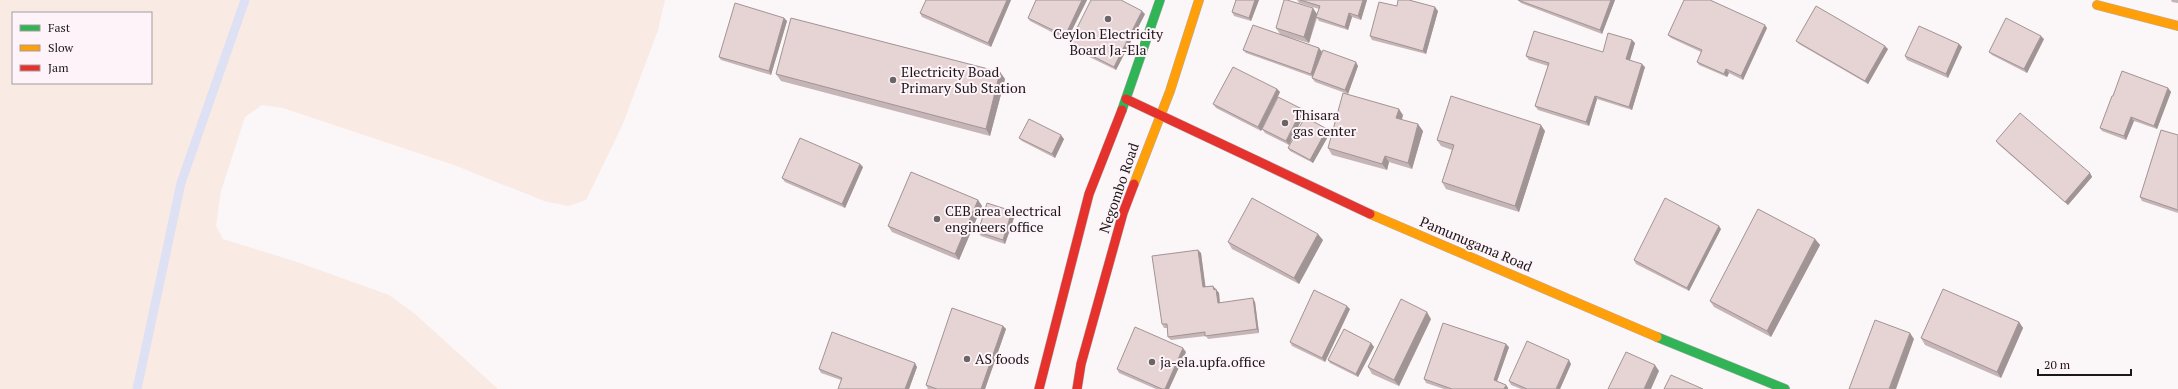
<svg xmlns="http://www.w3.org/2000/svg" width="2178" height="389" font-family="'PT Serif',serif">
<rect width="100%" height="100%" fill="#fbf6f8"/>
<path fill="#f9ebe4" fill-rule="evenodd" d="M0 0H665L658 30 622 126 586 200 568 206 544 201 454 165 283 108 262 105 245 117 221 191 216 226 223 239 297 262 389 295 415 314 498 389H0ZM13 13H151V83H13Z"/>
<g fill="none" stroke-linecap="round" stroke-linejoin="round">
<path stroke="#dee0f4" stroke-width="9" d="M137 389 181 183 245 0"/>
<defs>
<path id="fast" d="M1122 110 1160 0
M1657 337 1785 389"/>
<path id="slow" d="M2097 5 2178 26
M1134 184 1170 91 1199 0
M1370 214 1657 337"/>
<path id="jam" d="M1126 99 1370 214
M1039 389 1089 194 1122 110
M1077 389 1081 364 1123 213 1134 184"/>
</defs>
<use href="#fast" stroke="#b2aeb0" stroke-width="10"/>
<use href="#slow" stroke="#b2aeb0" stroke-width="10"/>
<use href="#jam" stroke="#b2aeb0" stroke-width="10"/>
<use href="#fast" stroke="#30b455" stroke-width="9"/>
<use href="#slow" stroke="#ff9f0a" stroke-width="9"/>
<use href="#jam" stroke="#e5322d" stroke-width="9"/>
</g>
<path fill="#c6b5b6" d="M1011 0 991 47 922 17 920 13Z
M1036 0H1087L1067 40 1030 21 1028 18Z
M1236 0H1259L1251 21 1234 16 1232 12Z
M1297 0H1367L1361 20 1352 17 1348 30 1319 21 1317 18 1309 43 1285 36 1319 48 1322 52 1358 66 1348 94 1315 82 1312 78 1313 77 1246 53 1243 50 1280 34 1276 28 1317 14 1319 9 1299 3Z
M1518 0H1615L1602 34 1521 3Z
M2171 0H2178V3L2172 2Z
M1397 6 1438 11 1426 54 1372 40 1370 36Z
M1145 14 1116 70 1071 48 1069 44Z
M784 18 787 21 771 75 721 60 719 57Z
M1767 28 1743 80 1729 73 1727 77 1699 65 1697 62 1701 52 1671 38 1668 35Z
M2044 39 2027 73 1992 55 1989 52Z
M1632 40 1635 43 1630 60 1645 67 1632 110 1597 99 1589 126 1538 110 1535 106 1548 66 1529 60 1526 56 1603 52Z
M1796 41 1888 49 1868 84 1799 44Z
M1959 44 1962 47 1948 78 1907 60 1905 56Z
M1000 72 1005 79 990 136 781 81 776 74Z
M2168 88 2171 92 2157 129 2134 121 2126 140 2102 131 2100 128 2113 96Z
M1277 89 1280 92 1261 131 1216 108 1213 104Z
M1302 109 1305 113 1289 145 1265 133 1262 129Z
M1403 115 1402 120 1423 131 1412 169 1389 162 1387 170 1332 155 1328 148Z
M1545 131 1519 212 1446 189 1442 182 1452 150 1441 146 1437 140Z
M1330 133 1313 163 1290 151 1288 148Z
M2178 135V213L2142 201 2140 197Z
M1019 138 1064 139 1055 158 1022 141Z
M1996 141 2090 173 2092 177 2068 205 1998 144Z
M860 164 863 167 845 208 785 182 782 178Z
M978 200 982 206 959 260 892 232 888 226Z
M1012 211 1015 215 1005 244 981 236 978 232Z
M1721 229 1689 291 1636 264 1634 260Z
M1815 239 1820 245 1771 337 1714 307 1710 301Z
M1323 240 1299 284 1232 249 1228 242Z
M1198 250 1201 253 1205 287 1213 286 1219 293 1220 303 1255 302 1259 333 1208 339 1206 336 1171 340 1168 337 1167 328H1164L1162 324Z
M1350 309 1325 362 1292 346 1290 342Z
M1431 319 1399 386 1372 374 1368 367Z
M2019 322 2023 328 2001 378 1925 345 1921 338Z
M1003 326 1006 329 985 389H928L926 385Z
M1371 343 1374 347 1358 377 1330 363 1328 360Z
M1509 347 1497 381 1506 385 1508 388V389H1444L1426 383 1424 379Z
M1186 352 1169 389H1156L1119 373 1117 369Z
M1571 364 1560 389H1521L1511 385 1509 381Z
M917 367 909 389H838L841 380 821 373 819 369Z"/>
<path fill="#a19494" d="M1007 0H1011L991 47 988 43Z
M1082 0H1087L1067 40 1065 36Z
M1255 0H1259L1251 21 1249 18Z
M1363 0H1367L1361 20 1358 16Z
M1611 0H1615L1602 34 1600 30Z
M1435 7 1438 11 1426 54 1423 51Z
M1313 8 1317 14 1309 43 1304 37Z
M1142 11 1145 14 1116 70 1114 67Z
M1349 13 1352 17 1348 30 1345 27Z
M784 18 787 21 771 75 769 71Z
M1765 25 1767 28 1743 80 1741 76Z
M2041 36 2044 39 2027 73 2024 69Z
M1632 40 1635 43 1629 63 1626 59Z
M1959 44 1962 47 1948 78 1946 74Z
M1885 46 1888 49 1868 84 1865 81Z
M1319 48 1322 52 1313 77 1311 74Z
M1356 62 1358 66 1348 94 1345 90Z
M1642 64 1645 67 1632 110 1629 107Z
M1726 69 1729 73 1727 77 1724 74Z
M1000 72 1005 79 990 136 986 129Z
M2168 88 2171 92 2157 129 2154 126Z
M1277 89 1280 92 1261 131 1258 127Z
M1595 96 1597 99 1589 126 1586 122Z
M1302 109 1305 113 1289 145 1286 141Z
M1399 109 1403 115 1400 124 1396 118Z
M2131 117 2134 121 2126 140 2124 136Z
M1418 124 1423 131 1412 169 1408 163Z
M1541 125 1545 131 1519 212 1515 206Z
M1327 129 1330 133 1313 163 1310 160Z
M1061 135 1064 139 1055 158 1052 154Z
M1385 156 1389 162 1387 170 1382 164Z
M860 164 863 167 845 208 842 204Z
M2090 173 2092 177 2068 205 2065 202Z
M978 200 982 206 959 260 955 254Z
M1012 211 1015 215 1005 244 1003 240Z
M1719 226 1721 229 1689 291 1687 288Z
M1318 234 1323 240 1299 284 1294 278Z
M1815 239 1820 245 1771 337 1767 331Z
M1198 250 1201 253 1206 290 1203 287Z
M1213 286 1219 293 1220 306 1218 303Z
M1253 298 1255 302 1259 333 1257 329Z
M1347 306 1350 309 1325 362 1322 358Z
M1427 312 1431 319 1399 386 1394 380Z
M2019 322 2023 328 2001 378 1997 372Z
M1003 326 1006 329 985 389H981Z
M1910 333 1914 339 1896 389H1889Z
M1371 343 1374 347 1358 377 1356 374Z
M1506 344 1509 347 1496 384 1494 380Z
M1183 348 1186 352 1169 389H1165Z
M1569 360 1571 364 1560 389H1556Z
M915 363 917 367 909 389H905Z
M1655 365 1659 371 1651 389H1644Z
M1506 385 1508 388V389H1504Z"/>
<path fill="#e6d3d4" stroke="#a19494" d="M926 0H1007L988 43 920 13Z
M1036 0H1082L1065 36 1028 18Z
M1091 0H1121L1142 11 1114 67 1069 44Z
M1236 0H1255L1249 18 1232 12Z
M1284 0H1287L1313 8 1304 37 1276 28Z
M1300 0H1363L1358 16 1349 13 1345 27 1316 17 1320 6Z
M1398 0H1409L1435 7 1423 51 1370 36 1379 2 1397 6Z
M1518 0H1611L1600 30Z
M1684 0H1710L1765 25 1741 76 1726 69 1724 74 1697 62 1702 50 1668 35Z
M735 3 784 18 769 71 719 57Z
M1816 6 1885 46 1865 81 1796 41Z
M791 18 1000 72 986 129 776 74Z
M2006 18 2041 36 2024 69 1989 52Z
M1253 25 1319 48 1311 74 1243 50Z
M1919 26 1959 44 1946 74 1905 56Z
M1534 31 1603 52 1608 33 1632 40 1626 59 1642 64 1629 107 1595 96 1586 122 1535 106 1549 63 1526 56Z
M1323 50 1356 62 1345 90 1312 78Z
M1233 67 1277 89 1258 127 1213 104Z
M2122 71 2168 88 2154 126 2131 117 2124 136 2100 128 2112 96H2113Z
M1343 93 1399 109 1396 118 1418 124 1408 163 1385 156 1382 164 1328 148Z
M1451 96 1541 125 1515 206 1442 182 1454 145 1437 140Z
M1278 97 1302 109 1286 141 1262 129Z
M2020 113 2090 173 2065 202 1996 141Z
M1305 117 1327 129 1310 160 1288 148Z
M1029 119 1061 135 1052 154 1019 138Z
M2161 130 2178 135V210L2140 197Z
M800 138 860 164 842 204 782 178Z
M911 172 978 200 955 254 888 226Z
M1252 198 1318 234 1294 278 1228 242Z
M1665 198 1719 226 1687 288 1634 260Z
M987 203 1012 211 1003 240 978 232Z
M1758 209 1815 239 1767 331 1710 301Z
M1198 250 1203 287 1213 286 1214 290 1216 289 1218 303 1253 298 1257 329 1205 336V332L1168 337 1167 324H1162L1152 256Z
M1943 289 2019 322 1997 372 1921 338Z
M1314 290 1347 306 1322 358 1290 342Z
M1401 299 1427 312 1394 380 1368 367Z
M952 308 1003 326 981 389H937L926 385Z
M1875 320 1910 333 1889 389H1849Z
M1443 323 1506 344 1494 380 1506 385 1504 389H1452L1424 379Z
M1135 327 1183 348 1165 389H1162L1117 369Z
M1344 329 1371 343 1356 374 1328 360Z
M832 332 915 363 905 389H838L842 378 819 369Z
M1527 341 1569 360 1556 389H1527L1509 381Z
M1626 352 1655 365 1644 389H1608Z
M1671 375 1703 389H1664Z"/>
<g fill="#6a6668" stroke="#fef3f8" stroke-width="1.5">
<circle cx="1108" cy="19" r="4"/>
<circle cx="893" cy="80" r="4"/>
<circle cx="1285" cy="123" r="4"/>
<circle cx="937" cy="219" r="4"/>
<circle cx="967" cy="359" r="4"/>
<circle cx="1152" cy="362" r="4"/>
</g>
<g text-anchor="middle" stroke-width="4" stroke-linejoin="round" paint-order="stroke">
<g font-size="14" fill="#1c181a" stroke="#fef3f8" text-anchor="start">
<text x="1108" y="39" text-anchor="middle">Ceylon Electricity<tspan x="1108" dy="16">Board Ja-Ela</tspan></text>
<text x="901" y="77">Electricity Boad<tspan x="901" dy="16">Primary Sub Station</tspan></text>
<text x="1293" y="120">Thisara<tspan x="1293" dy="16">gas center</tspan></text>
<text x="945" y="216">CEB area electrical<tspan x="945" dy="16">engineers office</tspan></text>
<text x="975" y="364">AS foods</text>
<text x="1160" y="367">ja-ela.upfa.office</text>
</g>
<g font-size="14" fill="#1c181a" stroke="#fef3f8">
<text transform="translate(1119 188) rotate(-71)" y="5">Negombo Road</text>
<text transform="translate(1476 244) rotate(23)" y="5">Pamunugama Road</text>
</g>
</g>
<rect x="12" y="12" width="140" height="72" fill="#fef3f8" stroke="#a49b9f"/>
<rect x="20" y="25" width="20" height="6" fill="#30b455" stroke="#a49b9f"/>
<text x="48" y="32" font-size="12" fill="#1c181a">Fast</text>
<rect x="20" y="45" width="20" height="6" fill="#ff9f0a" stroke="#a49b9f"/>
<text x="48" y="52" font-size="12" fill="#1c181a">Slow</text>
<rect x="20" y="65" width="20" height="6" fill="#e5322d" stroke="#a49b9f"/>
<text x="48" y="72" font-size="12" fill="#1c181a">Jam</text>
<path d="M2038 369v6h93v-6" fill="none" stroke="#1c181a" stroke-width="2"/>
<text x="2044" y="369" font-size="12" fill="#1c181a" stroke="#fef3f8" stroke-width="3" paint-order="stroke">20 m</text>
</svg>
